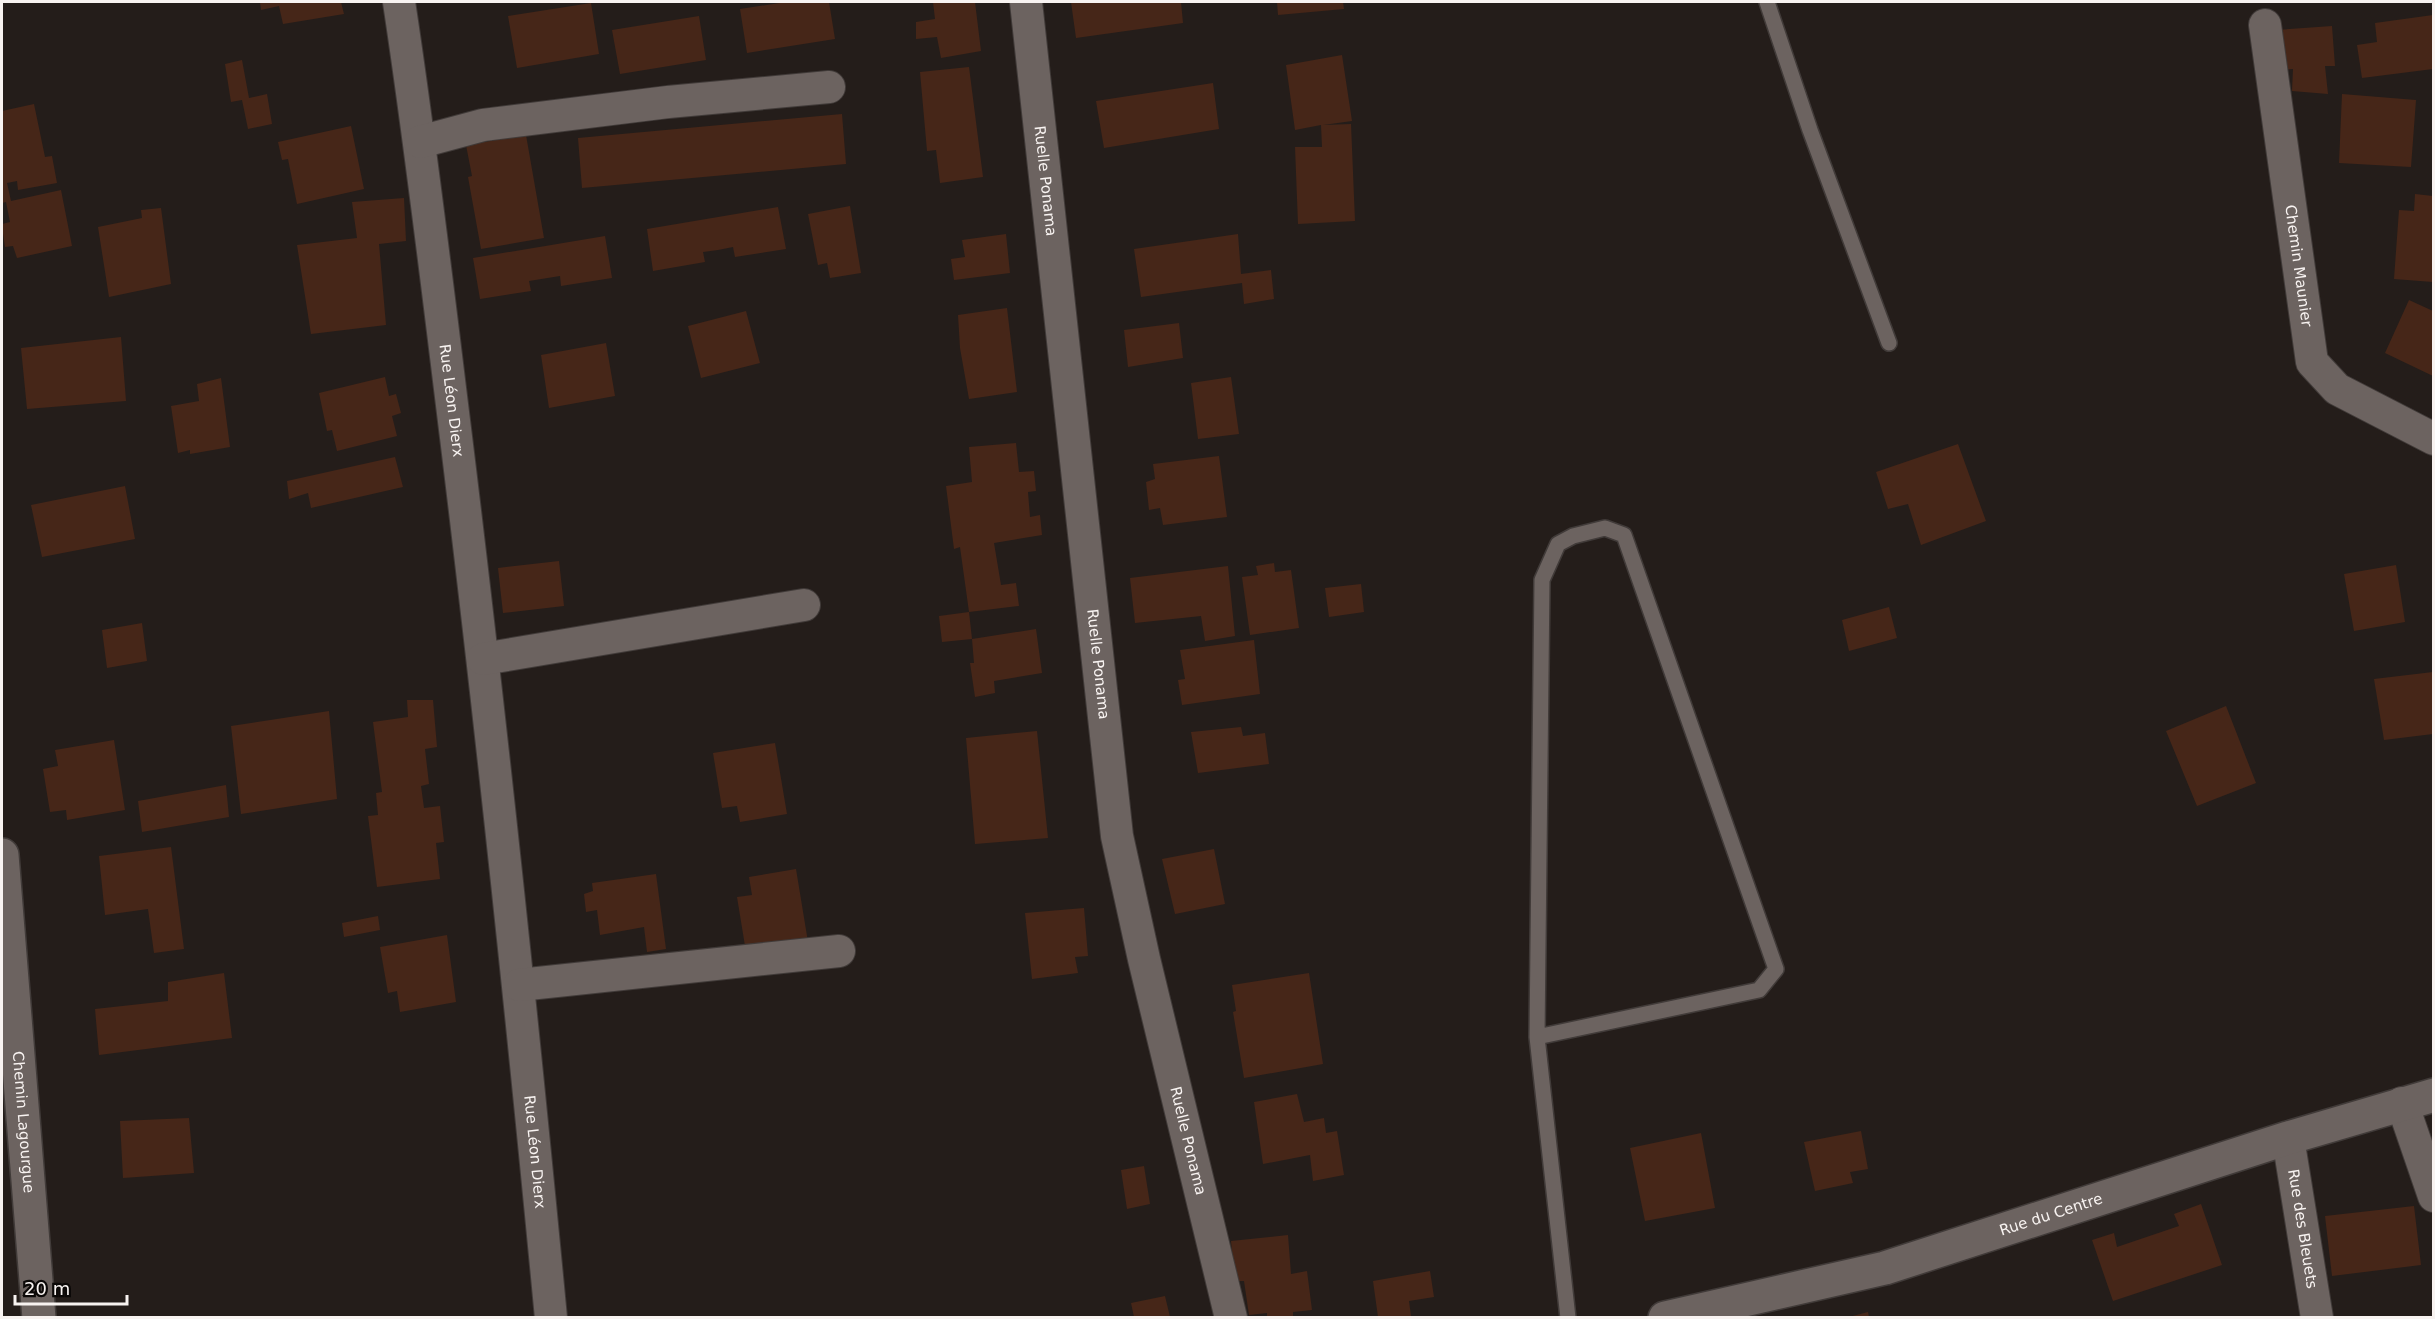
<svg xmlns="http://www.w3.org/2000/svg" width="2435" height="1319" font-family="'DejaVu Sans',sans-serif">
<rect width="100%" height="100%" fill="#241d1a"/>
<path fill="#462618" d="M260 2H341L344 14 283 24 279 6 261 10Z
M786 2H829L835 39 747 53 740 9Z
M933 2H975L981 51 941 58 937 37 916 39V22L935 19Z
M1071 2H1181L1183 23 1076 38Z
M1277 2H1343L1344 9 1278 15Z
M591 3 599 54 517 68 508 16Z
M2433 15V69L2362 78 2357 45 2377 42 2375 23Z
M699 16 706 60 620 74 612 30Z
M2332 26 2335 66H2325L2328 94 2292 91 2293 69 2280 70 2276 30Z
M1342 55 1352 121 1323 125 1351 124 1355 221 1298 224 1295 147H1322L1321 125 1295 130 1286 65Z
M242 60 249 98 267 94 272 124 248 129 242 100 231 102 225 64Z
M969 67 983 177 940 183 936 150 927 151 920 72Z
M1213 83 1219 129 1104 148 1096 101Z
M2342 94 2416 100 2411 167 2339 163Z
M34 104 45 157 52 156 57 183 18 190 17 181 7 183 11 201 61 190 72 246 17 258 13 246 5 247 2 227V224L10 222 6 202 2 203V111Z
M842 114 846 164 582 188 578 138Z
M351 126 364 189 297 204 288 159 282 160 278 142Z
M526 135 544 238 481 249 468 177 472 176 466 145Z
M2415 194 2433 196V282L2394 279 2399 210 2414 211Z
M404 198 406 241 379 244 386 325 311 334 297 245 357 238 352 202Z
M850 206 861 273 830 278 827 263 818 265 808 214Z
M778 207 786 249 735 257 733 247 718 250 703 252 705 262 653 271 647 229Z
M161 208 171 284 109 297 98 227 142 218 141 210Z
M1006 234 1010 273 954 280 951 259 965 257 962 240Z
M1238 234 1241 274 1271 270 1274 299 1244 304 1242 283 1141 297 1134 249Z
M605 236 612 278 561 286 560 276 529 281 531 291 480 299 473 258Z
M2409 300 2433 311V376L2385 353Z
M1007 308 1017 392 969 399 960 348 958 315Z
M746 311 760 363 701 378 688 326Z
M1179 323 1183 358 1128 367 1124 330Z
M121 337 126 401 27 409 21 348Z
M606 343 615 396 549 408 541 355Z
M385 377 389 396 396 394 401 413 392 416 397 436 337 451 332 430 327 431 319 393Z
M1231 377 1239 434 1198 439 1191 383Z
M221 378 230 447 190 454V450L178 453 171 406 199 401 197 384Z
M1016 443 1019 472 1034 471 1036 491 1028 492 1030 517 1040 515 1042 535 994 543 1001 585 1016 583 1019 606 969 612 960 547 954 549 946 486 972 482 969 447Z
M1958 444 1986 521 1921 545 1908 504 1888 509 1876 472Z
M1219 456 1227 517 1163 525 1160 508 1149 510 1146 482 1155 479 1153 464Z
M395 457 403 487 311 508 308 493 289 499 287 481Z
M125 486 135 539 42 557 31 505Z
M559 561 564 606 503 613 498 568Z
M1274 563 1275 572 1291 570 1299 628 1250 635 1242 577 1258 575 1256 566Z
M2396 565 2405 622 2354 631 2344 574Z
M1228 566 1235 636 1205 641 1201 616 1135 623 1130 578Z
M1361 584 1364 612 1329 617 1325 588Z
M1889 607 1897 638 1849 651 1842 620Z
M969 612 972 639 942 642 939 616Z
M142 623 147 661 107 668 102 630Z
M1036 629 1042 673 994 681 995 693 975 697 970 663H974L972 639Z
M1254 640 1260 694 1182 705 1178 680 1185 679 1180 650Z
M2433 672V734L2384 740 2374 679Z
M407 700H433L437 747 425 749 429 784 421 786 424 808 440 806 444 842 436 843 440 879 377 887 368 816 378 815 376 793 382 792 373 722 408 717Z
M2226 706 2256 783 2197 806 2166 731Z
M329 711 337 799 241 814 231 726Z
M1241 727 1243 736 1265 733 1269 764 1198 773 1191 732Z
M1037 731 1048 838 975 844 966 738Z
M114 740 125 810 67 820 66 810 50 812 43 769 58 766 55 750Z
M775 743 787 814 740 822 737 806 722 808 713 753Z
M226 785 229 817 142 832 138 801Z
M171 847 184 949 154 953 148 909 105 915 99 856Z
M1214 849 1225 904 1175 914 1162 859Z
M796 869 808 942 746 952 737 897 752 895 749 877Z
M656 874 666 949 647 952 644 927 600 935 597 910 586 912 584 894 593 891 592 883Z
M1084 908 1088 956 1075 957 1078 973 1032 979 1025 913Z
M378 916 380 930 344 937 342 923Z
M447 935 456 1002 400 1012 397 991 388 993 380 947Z
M224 973 232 1038 99 1055 95 1009 168 1001V982Z
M1309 973 1323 1064 1244 1078 1233 1012 1236 1011 1232 985Z
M1297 1094 1304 1122 1324 1118 1326 1133 1337 1131 1344 1175 1313 1181 1310 1155 1263 1164 1254 1102Z
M189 1118 194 1173 123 1178 120 1121Z
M1861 1131 1868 1169 1850 1172 1853 1183 1815 1191 1804 1142Z
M1701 1133 1715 1208 1645 1221 1630 1148Z
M1144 1166 1150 1204 1127 1209 1121 1170Z
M2201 1204 2222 1265 2113 1301 2092 1240 2114 1233 2117 1247 2179 1226 2174 1214Z
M2414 1206 2421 1265 2332 1276 2325 1216Z
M1288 1235 1291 1274 1307 1271 1312 1310 1293 1312V1317H1267V1313L1249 1315 1244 1281H1235L1231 1241Z
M1430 1271 1434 1297 1409 1301 1411 1316 1378 1317 1373 1281Z
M1165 1296 1170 1317H1134L1131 1303Z
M1868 1312 1869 1317H1849Z"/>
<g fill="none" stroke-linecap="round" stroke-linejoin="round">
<defs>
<path id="lane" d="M1767 2 1810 130 1889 343
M1537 1037 1759 990 1776 969 1624 535 1605 528 1573 536 1558 544 1542 580 1537 1037 1568 1318"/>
<g id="street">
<path id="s1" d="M399 2C421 146 438 292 456 437 492 730 523 1024 551 1318"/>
<path id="s2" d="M1026 2 1117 836 1144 959 1231 1318"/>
<path id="s3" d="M2265 25 2312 362 2337 389 2434 439"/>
<path d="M420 142 483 125 668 102 829 87"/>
<path d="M483 659 804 605"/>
<path d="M519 985 839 951"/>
<path d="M2402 1103 2434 1196"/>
<path id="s4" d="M2288 1138 2317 1318"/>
</g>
<g id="secondary">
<path id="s5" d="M2 855 39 1318"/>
<path id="s6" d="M1665 1318 1885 1268 2288 1138 2434 1095"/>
</g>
</defs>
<use href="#lane" stroke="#413b39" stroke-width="18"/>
<use href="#street" stroke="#413b39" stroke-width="34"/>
<use href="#secondary" stroke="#413b39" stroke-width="36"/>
<use href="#lane" stroke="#6c6360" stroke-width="15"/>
<use href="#street" stroke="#6c6360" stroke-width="32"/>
<use href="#secondary" stroke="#6c6360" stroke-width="33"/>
</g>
<g text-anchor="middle" stroke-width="5" stroke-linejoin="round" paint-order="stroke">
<g font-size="15" fill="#f8f3f1" stroke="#0b0807">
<text dy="5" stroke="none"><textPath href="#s2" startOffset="180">Ruelle Ponama</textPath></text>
<text dy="5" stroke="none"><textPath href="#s3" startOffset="243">Chemin Maunier</textPath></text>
<text dy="5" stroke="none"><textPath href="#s1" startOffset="402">Rue Léon Dierx</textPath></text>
<text dy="5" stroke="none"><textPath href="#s2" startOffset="666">Ruelle Ponama</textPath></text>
<text dy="5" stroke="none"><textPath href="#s5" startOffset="268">Chemin Lagourgue</textPath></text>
<text dy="5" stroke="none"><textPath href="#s2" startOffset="1152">Ruelle Ponama</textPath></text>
<text dy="5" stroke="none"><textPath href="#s1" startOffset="1158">Rue Léon Dierx</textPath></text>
<text dy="5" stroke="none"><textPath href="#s6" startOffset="400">Rue du Centre</textPath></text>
<text dy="5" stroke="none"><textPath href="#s4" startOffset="92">Rue des Bleuets</textPath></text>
</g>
</g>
<rect width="2435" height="1319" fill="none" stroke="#f8f3f1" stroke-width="6"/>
<path d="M15 1295v9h112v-9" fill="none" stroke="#f8f3f1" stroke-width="3"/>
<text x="24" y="1295" font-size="18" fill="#f8f3f1" stroke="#0b0807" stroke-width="4.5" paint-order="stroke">20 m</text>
</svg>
